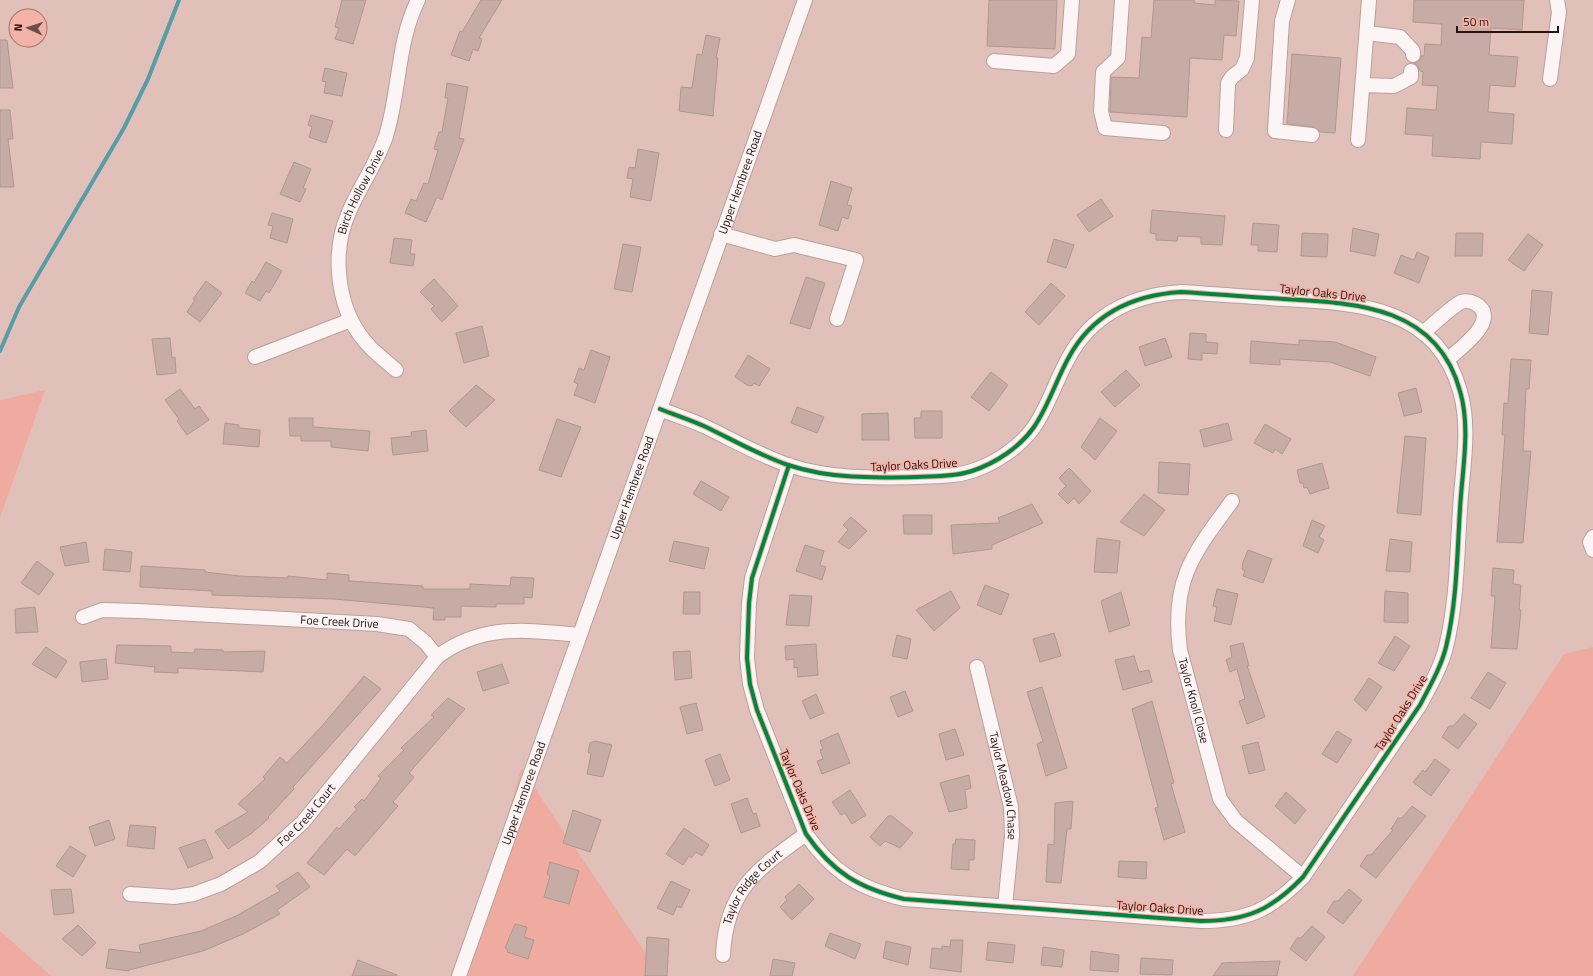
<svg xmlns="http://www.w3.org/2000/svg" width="1593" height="976" font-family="'Titillium Web',sans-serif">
<rect width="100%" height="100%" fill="#e2c0ba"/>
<path fill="#f0aba1" d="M45 390 0 518V400Z
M1593 647V976H1353L1564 654Z
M521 769H522L661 976H461Z
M0 931 51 976H0Z"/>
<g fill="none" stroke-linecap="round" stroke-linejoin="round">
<path stroke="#579da6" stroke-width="4" d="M0 351 19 307 124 128 148 79 179 0"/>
</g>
<path fill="#c6aca4" stroke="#b0978f" d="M342 0H366L353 44 335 39 339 28 335 27Z
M481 0H502L479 38 482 39 478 51 473 49 469 61 451 55 460 31 462 32Z
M989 0H1057L1055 49 987 46Z
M1154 0H1194V3L1215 5V0L1239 1 1236 36 1224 35 1222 60 1190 58 1187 117 1110 112 1111 77 1139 78 1142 37 1151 38Z
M1414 0H1524L1522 30 1491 28 1489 55 1518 57 1515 87 1490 85 1488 112 1514 114 1512 144 1481 142 1480 159 1432 156 1433 136 1405 134 1407 108 1436 110 1438 86 1422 85 1423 72 1420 71 1418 66 1414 63 1420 60 1421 56H1424L1425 44 1441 45 1442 24 1413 22Z
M706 35 720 38 716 58H718L713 116 679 111 681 87 692 88 697 54 702 55Z
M0 40H7L13 88H0Z
M1292 54 1341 58 1335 133 1320 132 1313 127 1287 124Z
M325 68 347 73 342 96 324 93 326 82 322 81Z
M447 83 468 87 459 138 464 139 442 200 437 197 426 222 405 213 411 199 416 201 424 183 428 184 438 150 434 149 439 132H442L448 98H445Z
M0 110H10L13 139H8L14 187H0Z
M311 115 333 121 326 143 309 137 312 127 308 125Z
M638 149 659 153 651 201 630 197 633 179 627 178 629 167 635 168Z
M294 162 311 169 303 188 306 189 300 202 280 194Z
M831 181 852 188 847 205 852 206 848 219 842 217 838 231 819 225Z
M1101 199 1113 216 1089 232 1077 215Z
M1152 210 1225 216 1222 245 1201 244V237L1178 236 1177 241 1156 240V234L1150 233Z
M272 213 293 219 287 243 270 238 273 226 268 225Z
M1253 223 1279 225 1277 252 1258 251V245H1251Z
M1353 228 1379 234 1375 256 1350 251Z
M1302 233 1328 234 1327 257 1301 256Z
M1456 233H1483L1482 256H1455Z
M1528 234 1543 245 1524 271 1508 260Z
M394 238 412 240 410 254H415L413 266 390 263Z
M1054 239 1074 245 1066 268 1047 262Z
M623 244 641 247 632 292 614 289Z
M1417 252 1429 257 1419 283 1394 273 1401 255 1414 260Z
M266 262 282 271 269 293 266 291 260 301 245 293 252 281 254 283Z
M806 277 825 283 810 329 790 323Z
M434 279 458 306 442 322 431 309 434 306 420 292Z
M206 281 222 293 200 322 187 312 195 300 193 299Z
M1051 283 1065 296 1039 325 1025 312Z
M1532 290 1552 292 1548 335 1529 333Z
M482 326 489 356 464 363 456 333Z
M1190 333 1206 334V342L1218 343 1217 354 1202 353V360L1188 359Z
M170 338 172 358 175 357 176 373 157 375 152 339Z
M1165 338 1172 357 1145 366 1139 347Z
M1299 340 1335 342 1376 357 1370 376 1330 362 1280 359V365L1250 363 1251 341 1299 345Z
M591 350 610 357 595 403 574 395 578 384 574 382 579 368 584 370Z
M748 355 770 369 759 386 754 383 752 386 747 385 735 377Z
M1511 359 1531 360 1529 389H1526L1523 451H1531L1523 543 1497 542 1505 435H1502L1504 403 1508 404Z
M1126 370 1140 385 1115 407 1101 392Z
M991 372 1008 385 989 411 971 397Z
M476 385 495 400 466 427 449 411Z
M1416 388 1422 412 1404 416 1398 393Z
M180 389 195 409 199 406 209 420 187 435 177 421 179 419 165 400Z
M797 407 824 417 817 433 791 423Z
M921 411H942V438H915L914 418H921Z
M888 413 889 440H862V414Z
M289 418H313V427L370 431 368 451 331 447V441H301V436H290Z
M1100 418 1117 431 1095 460 1081 447Z
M557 419 581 427 561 477 539 470Z
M225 423 239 425V428L260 430 259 447 223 444Z
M1228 423 1232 440 1204 447 1200 430Z
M1265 424 1291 439 1282 454 1275 449 1273 453 1254 443Z
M426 430 428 451 393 455 391 438 412 436 411 432Z
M1405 436 1426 438 1421 515 1397 513Z
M1159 462 1190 464 1188 495 1158 493Z
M1322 463 1329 488 1310 494 1307 487 1304 488 1303 483H1300L1297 470Z
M1069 468 1091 491 1079 504 1074 498 1068 504 1058 494 1066 486 1059 478Z
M701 481 729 497 721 511 693 494Z
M1144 494 1165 510 1144 536 1120 522Z
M1032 504 1043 523 992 545V549L953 554 951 525 1000 523 998 518Z
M903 515H932V534H904Z
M851 517 867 531 849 549 838 542 848 530 843 525Z
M1312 520 1325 526 1319 537 1324 540 1318 553 1303 546Z
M1097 538 1120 541 1117 573 1094 572Z
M1390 539 1412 542 1410 572 1386 571Z
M674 541 709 548 704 569 669 561Z
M86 542 89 562 65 566 60 547Z
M805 545 824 551 820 565 826 567 822 580 796 571Z
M105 549 132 552 130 572 103 570Z
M1248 550 1272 559 1263 583 1243 576 1245 571 1242 569 1243 562Z
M37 561 54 574 39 595 21 583Z
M141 566 205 570V572L239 576 288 578V576L327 580V573L349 575V581L423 586V589H470V584L510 586 511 577 534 578 532 598 524 597V604H496V607L461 606V617H445V620H433L434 608 334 599 212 595V591L140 587Z
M1493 568 1514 570 1513 584 1521 585 1519 610H1521L1517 649 1491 648 1495 596H1491Z
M985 585 1009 594 1001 615 977 605Z
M1217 589 1238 594 1231 625 1214 621 1217 607 1213 606Z
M951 591 960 608 934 631 916 610Z
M1385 591 1408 593V623L1384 622Z
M684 592H700V614H683Z
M1121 592 1130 625 1109 632 1101 601Z
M790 595 812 596 809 626 786 625Z
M35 607 38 632 16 633 15 609Z
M1054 633 1061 656 1040 662 1033 639Z
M897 635 911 639 907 659 892 656Z
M1395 636 1410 646 1394 671 1378 663Z
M1243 643 1249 666H1247L1265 717 1247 724 1239 701 1245 699 1237 669 1230 672 1226 660 1232 657 1230 646Z
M816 644 818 675 798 677 797 667 794 668V659L786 660 785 646Z
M117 645 171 646V652L194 653 195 649 223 650V652L265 651 263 672 178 668V673L154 672 155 667 115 663Z
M46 647 67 661 56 678 32 664Z
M690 651 692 678 675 680 673 652Z
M1134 656 1139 672 1149 670 1152 682 1123 690 1115 660Z
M106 659 108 679 82 682 80 662Z
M502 664 509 683 483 691 477 672Z
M1488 672 1506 683 1490 709 1471 698Z
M364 676 381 689 293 787 294 789 268 817 269 818 252 833 228 849 215 831 248 812 238 804 265 779 263 777 280 757 287 763 322 726Z
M1369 678 1382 687 1366 711 1354 700Z
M1042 687 1067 768 1046 776 1037 744 1043 741 1027 692Z
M905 691 913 711 898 717 890 697Z
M816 694 824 713 810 719 802 701Z
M448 698 465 709 409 773 414 777 393 802 398 806 355 856 347 849 324 875 307 863 337 827 339 829 357 809 354 807 362 799 364 801 381 778 378 776 404 750 401 748 434 717 431 715Z
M1152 701 1174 783 1171 784 1185 832 1164 840 1155 808 1158 807 1132 709Z
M696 703 703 730 687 734 680 707Z
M1464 714 1477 724 1458 749 1442 737 1449 726H1453Z
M955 729 964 755 946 760 939 734Z
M1337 731 1352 740 1337 763 1322 754Z
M838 733 850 763 822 774 817 761 823 759 820 750 823 749 820 741Z
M595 741 612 745 603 777 587 774 591 754 588 752 590 743Z
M1258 742 1265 770 1249 774 1242 746Z
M720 754 730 780 715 786 705 760Z
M1435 759 1450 770 1431 796 1413 782 1423 770 1425 772Z
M969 775 971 788 965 790 967 808 949 812 940 783Z
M850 790 866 815 852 824 845 813 841 815 832 802Z
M1286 792 1306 810 1295 824 1275 806Z
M747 798 753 814 756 813 760 826 741 833 731 804Z
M1073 801 1071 829H1067L1061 883 1046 882 1048 844 1054 845 1055 803Z
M1412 806 1426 816 1376 878 1360 866 1367 855H1371L1393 830 1391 829 1398 818H1402Z
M573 810 601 820 590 852 563 843Z
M888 816H892L913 833 900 848 885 841 880 846 870 837Z
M109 820 115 839 95 846 89 827Z
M130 825 156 827 154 849 127 846Z
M684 828 709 845 702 856 696 852 691 858 689 856 683 865 666 854Z
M205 839 213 858 188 868 179 848Z
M956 839 975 840 974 860H969V870L951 869 953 844H955Z
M70 846 86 856 73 877 56 866Z
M1119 861 1147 862 1146 879 1118 877Z
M550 862 579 871 569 904 544 897 550 876 547 874Z
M298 872 310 887 277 910 280 914 243 934 203 951 129 970V971L106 968 109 949 141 953 139 945 201 931 236 916 280 891 276 886Z
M671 881 690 890 681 908 677 906 673 915 657 908Z
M799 884 814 899 792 920 780 907 787 900 785 897Z
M71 889 74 913 54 915 51 890Z
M1349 889 1362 900 1343 924 1327 912 1334 901H1338Z
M515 924 527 927 524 937 534 940 528 959 507 952 508 950 505 948Z
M78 925 96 943 82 956 62 939Z
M1312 926 1325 937 1306 961 1290 949 1297 938H1301Z
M830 933 861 944 855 959 825 946Z
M647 937 669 939 667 976H645Z
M951 940H963L961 972 930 968 932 948 942 949V946L950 947Z
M886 941 911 947 908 965 883 958Z
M988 942 1015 945 1013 963 986 960Z
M1043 947 1064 950 1062 967 1041 965Z
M1091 951 1119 955 1118 972 1090 970Z
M1141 958 1173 960 1172 975 1140 974Z
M773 959 795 963 792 976H770Z
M358 960 397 975V976H352Z
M1280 961 1277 976H1213L1222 963Z"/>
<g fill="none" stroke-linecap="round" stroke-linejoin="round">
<defs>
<g id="minor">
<path d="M1122 0 1118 58 1103 72 1101 111 1105 128 1163 133"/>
<path d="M1288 0 1282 21 1275 131 1312 135"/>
<path d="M1367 33 1400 37 1413 51V55"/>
<path d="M994 61 1054 66 1068 54 1072 0"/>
<path d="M1550 79 1559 12 1557 0"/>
<path d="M1363 85 1394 86 1411 77V71"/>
<path d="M1226 130 1228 83 1232 77 1242 69 1247 58 1252 0"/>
<path d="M1358 140 1369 0"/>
<path d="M721 234 775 249 794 245 856 260 837 319"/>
<path d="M1423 333C1431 326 1454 305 1461 302 1467 300 1474 302 1479 306 1498 322 1458 350 1447 360"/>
<path d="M255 357 351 320"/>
<path id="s1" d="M396 370C388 363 379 356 371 348 337 314 330 255 349 212 360 186 377 163 386 136 400 91 397 42 418 0"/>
<path d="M660 409C675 415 691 420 706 427 733 440 759 455 788 465 830 479 873 478 917 477 935 476 954 477 972 471 996 463 1020 447 1034 427 1049 405 1056 380 1069 357 1093 313 1133 295 1181 292 1216 294 1250 297 1284 299 1356 303 1437 306 1460 391 1471 428 1462 471 1460 509 1457 555 1457 602 1446 647 1441 667 1430 686 1420 705L1303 877C1272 909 1248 921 1201 921L904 899C859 888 833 873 806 834L757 710 750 684 747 658 749 603 752 578 789 465"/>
<path id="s2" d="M1232 501C1193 554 1171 580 1180 650L1220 799 1236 821 1303 877"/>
<path d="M1593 537 1590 542 1593 550"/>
<path id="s3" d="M83 617 102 610 139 611 377 624 409 629 426 643 437 657"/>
<path id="s4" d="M977 667 1011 807 1012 836 1005 906"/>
<path id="s5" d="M130 894 174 897 194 894 221 884 259 862 303 822 437 657C482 623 527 630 579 635"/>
<path id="s6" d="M723 955C726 890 757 869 806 834"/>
<path id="s7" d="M459 976 805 0"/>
</g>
</defs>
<use href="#minor" stroke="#ba9f9a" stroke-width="16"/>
<use href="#minor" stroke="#fbf6f5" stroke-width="14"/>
<defs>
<path id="cycleway" d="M660 409C675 415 691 420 706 427 733 440 759 455 788 465 830 479 873 478 917 477 935 476 954 477 972 471 996 463 1020 447 1034 427 1049 405 1056 380 1069 357 1093 313 1133 295 1181 292 1216 294 1250 297 1284 299 1356 303 1437 306 1460 391 1471 428 1462 471 1460 509 1457 555 1457 602 1446 647 1441 667 1430 686 1420 705L1303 877C1272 909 1248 921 1201 921L904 899C859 888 833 873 806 834L757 710 750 684 747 658 749 603 752 578 789 465"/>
</defs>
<use href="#cycleway" stroke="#f4b3a8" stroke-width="6"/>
<use href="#cycleway" stroke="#00873e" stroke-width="4"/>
</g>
<g text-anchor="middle" stroke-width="3" stroke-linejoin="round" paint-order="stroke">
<g font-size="12" fill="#2a120f" stroke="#f4b3a8">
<text dy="4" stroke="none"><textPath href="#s7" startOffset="842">Upper Hembree Road</textPath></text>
<text dy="4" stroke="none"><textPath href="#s1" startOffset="202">Birch Hollow Drive</textPath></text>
<text transform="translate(1323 293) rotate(6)" y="4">Taylor Oaks Drive</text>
<text transform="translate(914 465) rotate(-3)" y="4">Taylor Oaks Drive</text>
<text dy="4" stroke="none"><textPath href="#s7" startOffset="518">Upper Hembree Road</textPath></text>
<text dy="4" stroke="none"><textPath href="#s3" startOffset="258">Foe Creek Drive</textPath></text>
<text dy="4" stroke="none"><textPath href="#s2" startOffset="216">Taylor Knoll Close</textPath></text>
<text transform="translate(1401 713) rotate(-58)" y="4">Taylor Oaks Drive</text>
<text dy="4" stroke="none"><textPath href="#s4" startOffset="122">Taylor Meadow Chase</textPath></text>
<text transform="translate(800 790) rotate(67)" y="4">Taylor Oaks Drive</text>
<text dy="4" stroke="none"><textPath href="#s7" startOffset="194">Upper Hembree Road</textPath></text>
<text dy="4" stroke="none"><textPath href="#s5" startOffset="204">Foe Creek Court</textPath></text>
<text dy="4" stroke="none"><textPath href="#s6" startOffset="77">Taylor Ridge Court</textPath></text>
<text transform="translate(1160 908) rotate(4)" y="4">Taylor Oaks Drive</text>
</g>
</g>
<g transform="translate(28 28) rotate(273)"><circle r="19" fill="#f4b3a8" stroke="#a3736b"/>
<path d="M0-3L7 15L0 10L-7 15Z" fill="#6a4f4b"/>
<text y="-6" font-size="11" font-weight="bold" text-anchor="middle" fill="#2a120f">N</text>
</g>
<path d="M1457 26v6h101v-6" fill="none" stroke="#2a120f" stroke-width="2"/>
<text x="1463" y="26" font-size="12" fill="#2a120f" stroke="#f4b3a8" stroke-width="3" paint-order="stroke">50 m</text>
</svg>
